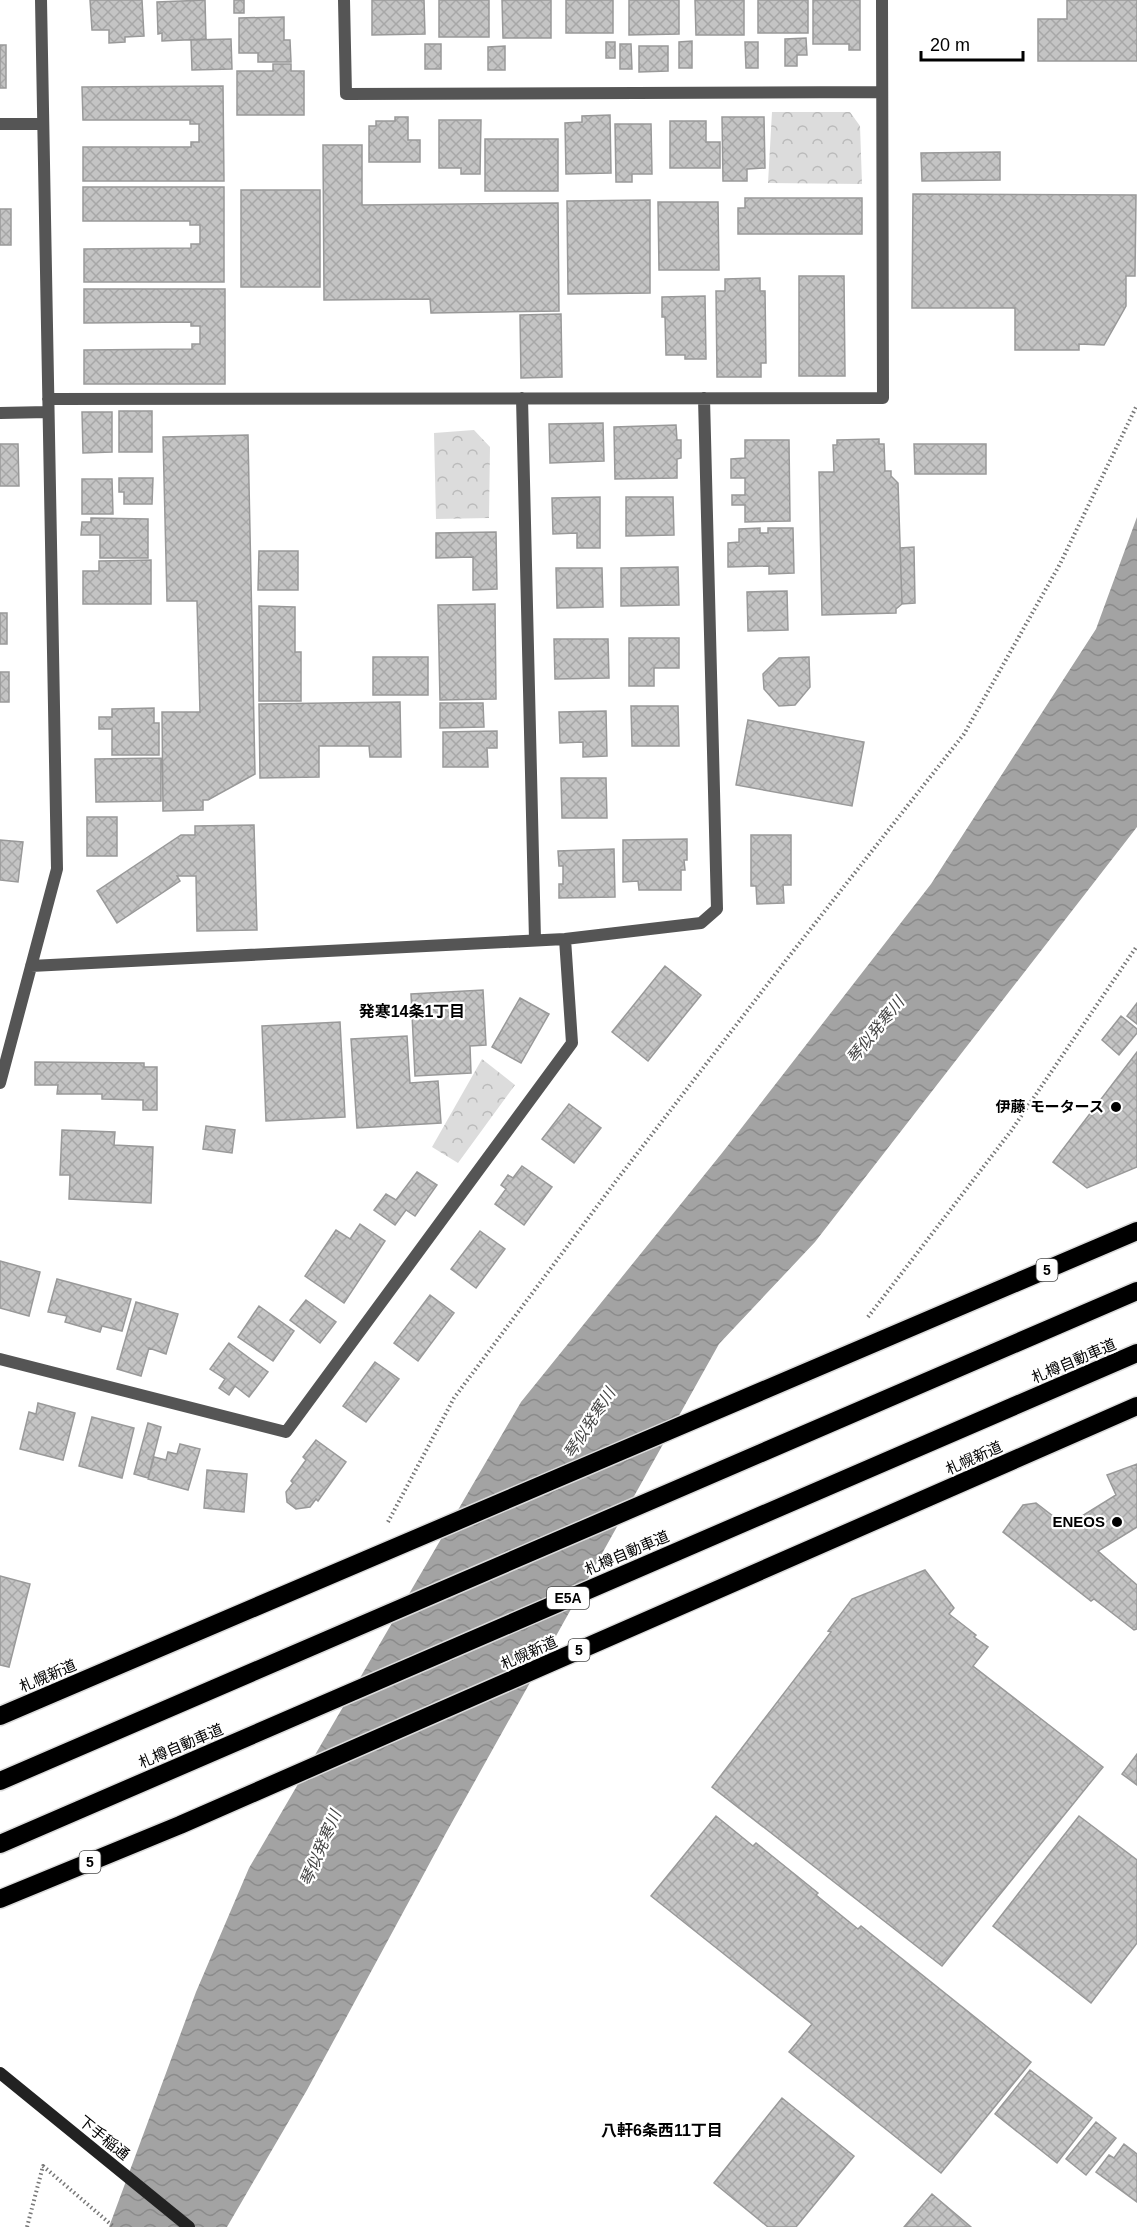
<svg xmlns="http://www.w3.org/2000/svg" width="1137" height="2227" font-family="Arial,'Noto Sans JP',sans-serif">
<defs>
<pattern id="park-crowns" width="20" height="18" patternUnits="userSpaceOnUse" patternTransform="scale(1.5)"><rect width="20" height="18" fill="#dcdcdc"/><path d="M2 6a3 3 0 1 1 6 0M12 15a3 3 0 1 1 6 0" fill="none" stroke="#bbb"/></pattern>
<pattern id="water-waves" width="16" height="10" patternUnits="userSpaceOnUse" patternTransform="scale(1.5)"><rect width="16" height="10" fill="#a3a3a3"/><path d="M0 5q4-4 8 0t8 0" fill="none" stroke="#8b8b8b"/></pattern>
<pattern id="building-cross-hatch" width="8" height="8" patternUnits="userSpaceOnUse" patternTransform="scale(1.5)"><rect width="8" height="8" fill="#c4c4c4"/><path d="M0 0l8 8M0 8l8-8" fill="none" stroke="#a7a7a7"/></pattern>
</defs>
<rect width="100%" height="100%" fill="#fff"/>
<path fill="url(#park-crowns)" d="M772 112H850L860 126 862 184 768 183Z
M474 430 490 447 489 518 436 519 434 433Z
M482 1059 515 1085 458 1163 432 1147Z"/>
<path fill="url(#water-waves)" d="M1137 517V827L815 1242 719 1344 446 1833 307 2090 227 2227H109L196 1992 249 1868 521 1402 722 1153 931 884 1096 629Z"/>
<path fill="url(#building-cross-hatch)" stroke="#999" stroke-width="1.5" d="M90 0H142L144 36 125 37V42L109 43V30H92Z
M205 0 206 39 162 41V33L158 34 157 2Z
M234 0H244V13H234Z
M372 0H424L425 34 372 35Z
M439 0H489V37H439Z
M502 0H551V38H503Z
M566 0H613V33H566Z
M629 0H679V34L629 35Z
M695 0H744V35H696Z
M758 0H808V33H758Z
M813 0H860V50H849V44H813Z
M1067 0H1137V61H1038V19H1067Z
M284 17V40H290L291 62H258V53H239V18Z
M806 38 807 55H797V66H785V39Z
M231 39 232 69 192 70 191 40Z
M692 41V68H679V42Z
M606 42H615V58H606Z
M745 42H758V68H746Z
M425 44H441V69H425Z
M620 44H631L632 69H620Z
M0 45H6V88H0Z
M505 46V70H488V47Z
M639 46H668V71L639 72Z
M273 64H291V71H304V115H237V71H273Z
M223 86 224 181H83V147H191V142H199V124H190V120H83L82 87Z
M610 115 611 173 566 174 565 123 582 122V116Z
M395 117H408V140H420V162H369V126H376V121H395Z
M722 117H764L765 168 747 169V181H723Z
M439 120H481L480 174H461V168H439Z
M670 121H706V142H720V168H670Z
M615 124H651L652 174H632V182H616Z
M485 139H558V191H485Z
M323 145H362V205L558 203 559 311 431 313 430 299 324 300Z
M1000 152V180L922 181 921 153Z
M83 187H224V282H84V249L191 248V244H200V225H190V221H83Z
M241 190H320V287H241Z
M913 194 1136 195 1135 276H1126V306L1104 345 1079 344V350H1015V308H912Z
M745 198H862V234H738V208H745Z
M650 200V293L568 294 567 201Z
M658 202H718L719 270H659Z
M0 209H11V245H0Z
M799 276H844L845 376H799Z
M760 278V291H765L766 363H761V377H717L716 291H725V279Z
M84 289H225V384H84V350L192 349V344H200V326H191V322L84 323Z
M705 296 706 359H685V355H666L665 317H662V297Z
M561 314 562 377 521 378 520 315Z
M119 411H152V452H119Z
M82 412H112V452L83 453Z
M603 423 604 461 550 463 549 424Z
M676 425 677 440H681V458L677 459V478L615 479 614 427Z
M248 435 255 774 208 800H203V810L163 811 162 712H200L197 601H167L163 437Z
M879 439V444H884L885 471H891V476L898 483 902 604 896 609V613L822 615 819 472H834L833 445H837V440Z
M745 440H789L790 521 745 522V505H732V495H745V478H731V459L745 458Z
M0 444H18L19 486H0Z
M914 444H986V474H915Z
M119 478H153L152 504H124V492H119Z
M82 479H112L113 514H82Z
M600 497V548H577V533L553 534 552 498Z
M626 497H673L674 535 626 536Z
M91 518 148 519V558H100V535H81L82 522H91Z
M760 528V533H768V528H793L794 573 769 574V566L728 567V543L739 542V529Z
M496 532 497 589 473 590V557L436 558V533Z
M914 547 915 603 902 604 900 548Z
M259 551H298V590H258Z
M151 560V604H83V571H99V561Z
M678 567 679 605 621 606V568Z
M556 568H602L603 607 557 608Z
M787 591 788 630 748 631 747 592Z
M495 604 496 699 440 700 438 605Z
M259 606 295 607V652H301V701H259Z
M0 613H7V644H0Z
M629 638H679V668H654V686H629Z
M554 639H608L609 678 555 679Z
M373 657H428V695H373Z
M809 657 810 687 795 705 779 706 764 689 763 674 779 658Z
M0 672H9V702H0Z
M400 702 401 757H370L369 746H319V777L260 778 259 704Z
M440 703H483L484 727 440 728Z
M631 706H678L679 746H632Z
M154 708V723H159V755H112V729H99V717H112V709Z
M606 711 607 756 583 757V742L560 743 559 712Z
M748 720 864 742 852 806 736 785Z
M497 731V748H487L488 767H443V732Z
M161 758V801L96 802 95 759Z
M561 778H606L607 818H562Z
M87 817H117V856H87Z
M254 825 257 930 197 931 196 876H177L180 881 117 923 97 891 181 835H195V826Z
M751 835H791V885H783L784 903 757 904 756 886H751Z
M687 839V860H684L685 870H681V890H639L638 881 623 882V840Z
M0 840 23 842 18 882 0 880Z
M614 849 615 897 559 898V884H563V866H559L558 851Z
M665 966 701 995 648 1061 612 1032Z
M483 990 486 1045 470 1046 471 1073 415 1076 411 994Z
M520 998 549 1014 521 1063 492 1047Z
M1137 1003V1024L1127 1016Z
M1121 1016 1137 1029V1033L1119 1055 1102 1040Z
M340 1022 345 1117 266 1121 262 1026Z
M407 1036 410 1083 438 1081 441 1123 357 1128 351 1039Z
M1137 1052V1167L1087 1188 1053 1162Z
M35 1062 144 1063V1067H157V1110H143V1100L102 1099V1094H57L58 1085H35Z
M569 1104 601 1128 574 1163 542 1139Z
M206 1126 235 1130 232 1153 203 1149Z
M62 1130 115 1132 114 1145 153 1147 151 1203 69 1199 70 1175H60Z
M522 1166 552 1187 524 1225 495 1204 506 1189 501 1185 508 1175 513 1178Z
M417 1172 437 1185 415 1216 406 1210 395 1225 374 1210 386 1194 396 1200Z
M360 1224 385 1241 344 1303 305 1276 336 1230 350 1239Z
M480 1231 505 1249 476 1288 451 1269Z
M0 1261 40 1272 29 1316 0 1308Z
M57 1279 131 1299 122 1331 102 1326 100 1332 65 1322 67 1316 48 1312Z
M430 1295 454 1313 418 1361 394 1343Z
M306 1300 336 1322 320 1343 290 1320Z
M136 1302 178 1314 166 1354 149 1348 141 1376 117 1369Z
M259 1306 294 1331 273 1361 238 1337Z
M229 1343 268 1372 249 1397 235 1386 229 1395 219 1388 225 1379 210 1369Z
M375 1362 399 1379 366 1422 343 1406Z
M38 1403 75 1413 63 1460 20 1449 29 1412 36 1414Z
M92 1417 134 1428 122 1478 79 1466Z
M148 1423 161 1427 148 1478 134 1474Z
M316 1440 346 1462 318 1501 316 1499 310 1507 296 1509 287 1502 286 1492 293 1483 291 1481 306 1460 303 1457Z
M180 1444 200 1449 188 1490 148 1479 154 1457 166 1460 168 1452 177 1454Z
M1137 1464V1527L1098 1551 1137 1585V1629L1134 1630 1094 1599 1091 1601 1003 1532 1023 1505 1036 1503 1066 1526 1116 1495 1107 1475Z
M207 1470 247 1474 244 1512 204 1508Z
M925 1570 954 1608 949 1614 976 1635 974 1637 988 1647 973 1666 1103 1767 942 1966 712 1787 831 1632 828 1631 852 1599Z
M0 1576 30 1584 9 1667 0 1665Z
M1137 1754V1785L1122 1774Z
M716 1816 753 1846 756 1843 818 1893 816 1895 858 1929 861 1926 1031 2062 941 2173 789 2052 812 2024 651 1896Z
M1079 1816 1137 1860V1943L1091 2003 993 1926Z
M1030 2070 1092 2118 1057 2163 995 2114Z
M782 2098 854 2156 796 2227H768L714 2183Z
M1096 2122 1116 2138 1086 2175 1066 2159Z
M1124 2144 1137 2154V2202L1096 2172 1109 2155 1114 2158Z
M932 2194 971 2227H904Z"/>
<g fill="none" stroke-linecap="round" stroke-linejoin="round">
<defs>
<path id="highway" d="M0 1716 1137 1231
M0 1781 1137 1291
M0 1844 1137 1353
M0 1899 180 1825 1137 1406"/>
</defs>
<use href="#highway" stroke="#dbdbdb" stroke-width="21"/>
<path stroke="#777" stroke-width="4" stroke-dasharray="1.5 3" stroke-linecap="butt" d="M868 1317 1011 1131 1137 946
M388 1522 454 1398 616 1181 787 959 964 734 1060 564 1137 405
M27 2227 43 2166 114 2227"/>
<path stroke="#555" stroke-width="12" d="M344 0 346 94 882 92
M0 124H43
M522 398 535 940
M48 399 883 398 882 0
M0 413 48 412
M31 966 565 939 701 923 717 909 704 398
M0 1083 57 869 41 0
M0 1359 286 1432 572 1043 565 939"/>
<path stroke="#222" stroke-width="12" d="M0 2073 189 2227"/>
<use href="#highway" stroke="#000" stroke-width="18"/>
</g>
<g fill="#000" stroke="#fff" stroke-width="2">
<circle cx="1116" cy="1107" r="6"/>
<circle cx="1117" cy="1522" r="6"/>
</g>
<g text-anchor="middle" stroke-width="4.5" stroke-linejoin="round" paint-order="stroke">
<g fill="#fff" stroke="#4c4c4c" stroke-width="1.5">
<rect x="1036.5" y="1259" width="21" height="22" rx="4.5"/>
<rect x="547" y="1587" width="42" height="22" rx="4.5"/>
<rect x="568.5" y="1639" width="21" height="22" rx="4.5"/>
<rect x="79.5" y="1851" width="21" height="22" rx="4.5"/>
</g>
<g font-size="14" font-weight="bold" fill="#000">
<text x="1047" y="1275">5</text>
<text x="568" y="1603">E5A</text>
<text x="579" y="1655">5</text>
<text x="90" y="1867">5</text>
</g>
<g font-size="15" font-weight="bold" fill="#000" stroke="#fff" text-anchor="end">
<text x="1104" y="1112">伊藤 モータース</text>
<text x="1105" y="1527">ENEOS</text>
</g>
<g font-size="15" fill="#000" stroke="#fff">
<text transform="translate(1074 1361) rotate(-23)" y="5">札樽自動車道</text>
<text transform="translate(974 1458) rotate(-24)" y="5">札幌新道</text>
<text transform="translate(627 1553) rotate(-23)" y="5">札樽自動車道</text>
<text transform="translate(529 1653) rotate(-24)" y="5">札幌新道</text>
<text transform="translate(48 1676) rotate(-23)" y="5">札幌新道</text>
<text transform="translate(181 1746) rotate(-23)" y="5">札樽自動車道</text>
<text transform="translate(104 2138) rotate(39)" y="5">下手稲通</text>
</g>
<g font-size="16" font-weight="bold" fill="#000" stroke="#fff">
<text x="412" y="1017">発寒14条1丁目</text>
<text x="662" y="2136">八軒6条西11丁目</text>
</g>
<g font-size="16" font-style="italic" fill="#444" stroke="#fff">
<text transform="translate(875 1030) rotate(-51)" y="6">琴似発寒川</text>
<text transform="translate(589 1423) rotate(-57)" y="6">琴似発寒川</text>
<text transform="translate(320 1848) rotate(-67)" y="6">琴似発寒川</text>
</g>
</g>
<path d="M921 51v9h102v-9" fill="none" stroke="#000000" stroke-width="3"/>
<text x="930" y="51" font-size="18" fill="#000000" stroke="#ffffff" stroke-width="4.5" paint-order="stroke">20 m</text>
</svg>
